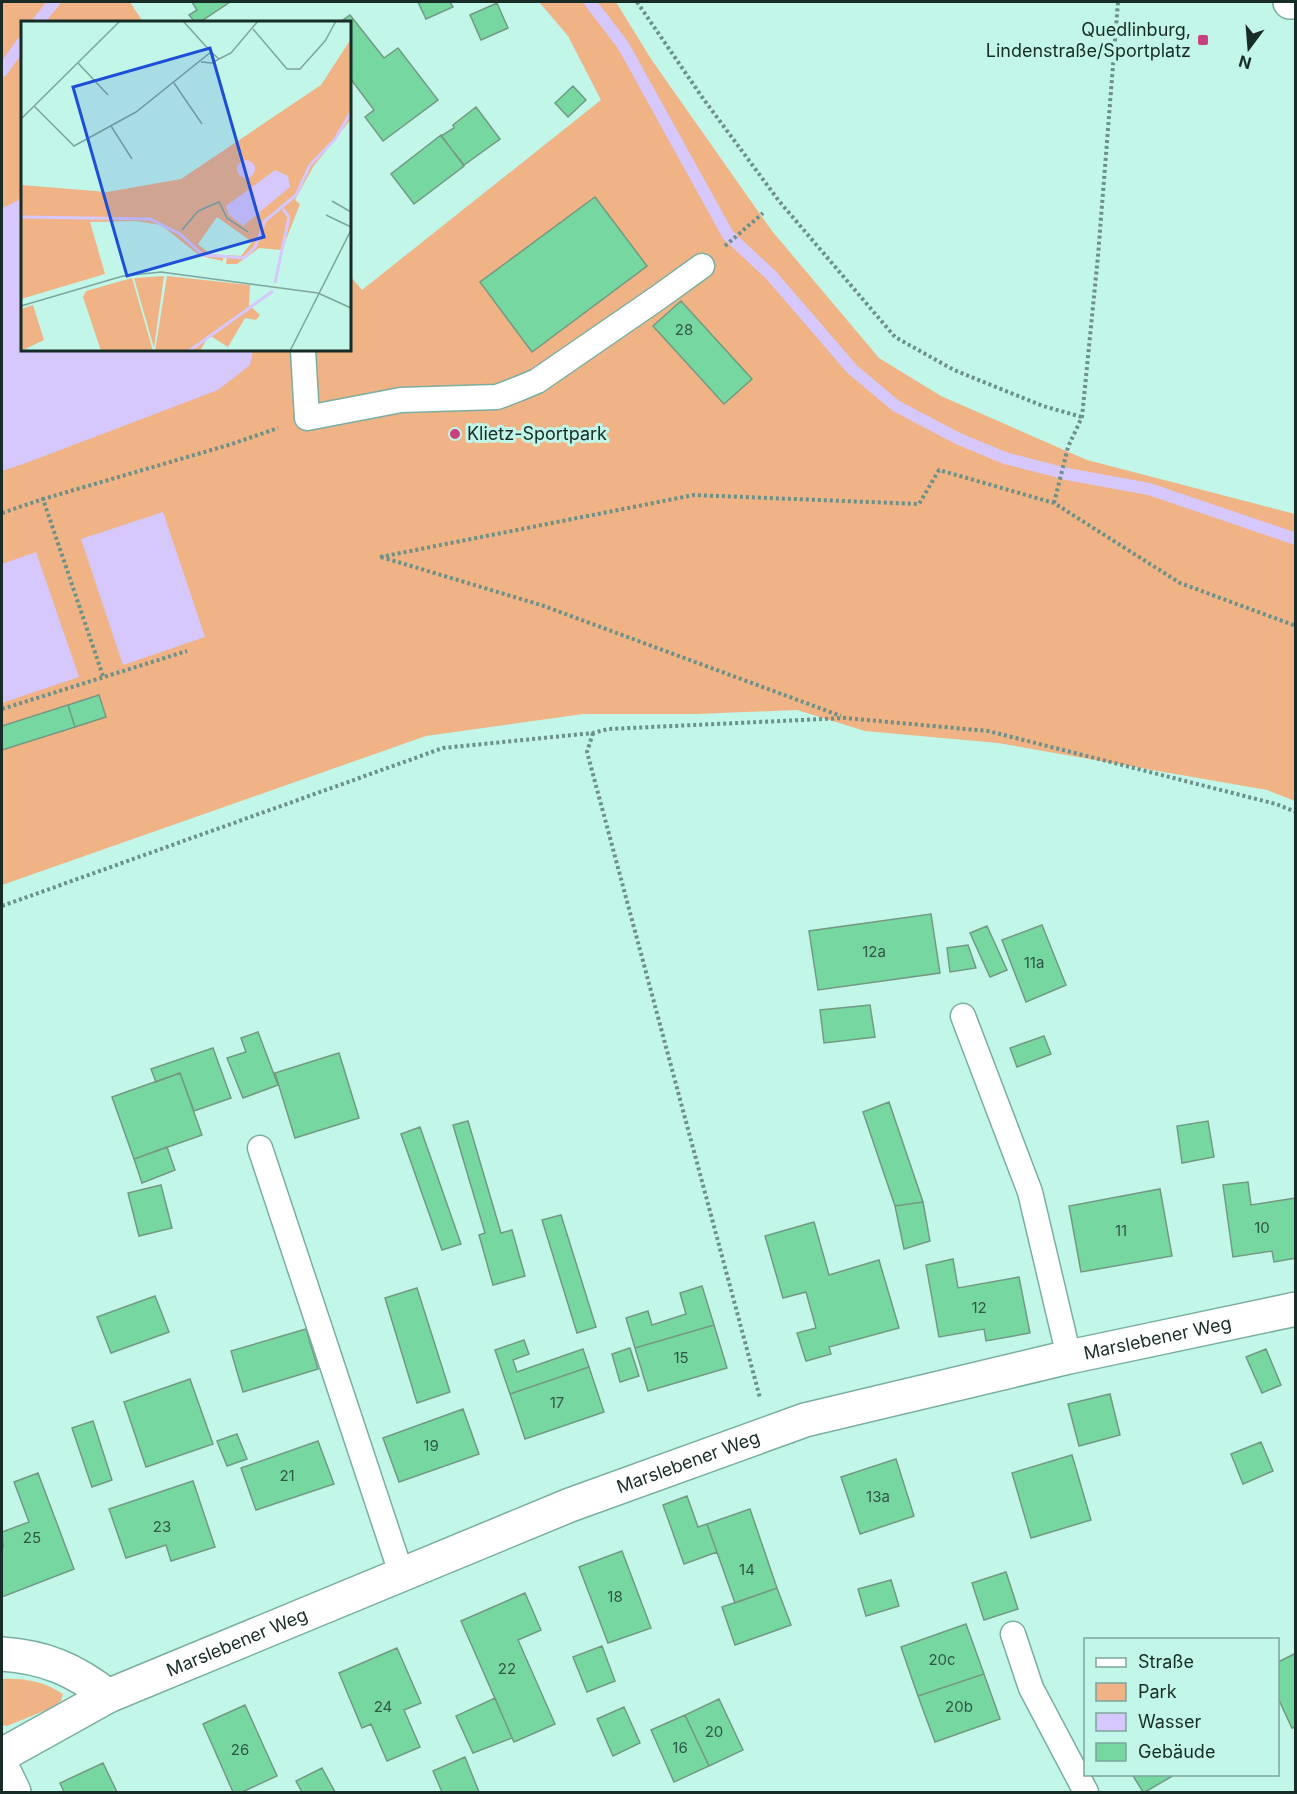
<svg xmlns="http://www.w3.org/2000/svg" width="1297" height="1794" font-family="Inter,sans-serif">
<rect width="100%" height="100%" fill="#c1f6e9"/>
<path fill="#efb386" d="M2 2H130L143 22H22V350H350V276L362 290 601 100 568 36 539 2H616L651 59 772 231 879 358 941 396 1087 460 1295 514V801L1267 790 998 743 865 731 797 710 696 714H583L426 736 2 885Z
M3 1679C25 1678 45 1682 63 1694L61 1701 51 1708 7 1726 2 1725V1680Z"/>
<path fill="#d6c8fc" d="M22 196V350H253L250 365 218 390 26 463 2 471V208L17 201Z
M163 512 205 637 123 665 81 539Z
M36 552 79 677 2 703V564Z"/>
<g fill="none" stroke-linecap="round" stroke-linejoin="round">
<path stroke="#d6c8fc" stroke-width="12" d="M590 2 623 45 728 235 771 275 852 369 896 406 959 439 1005 458 1067 474 1149 489 1296 539
M38 22 54 2
M2 71 22 43"/>
</g>
<path fill="#77d7a1" stroke="#729a82" stroke-width="1.5" d="M192 2H230L200 22H195L189 15 197 10Z
M418 2H450L453 7 426 19Z
M497 3 508 28 481 40 470 15Z
M350 15 384 58 398 48 438 100 383 141 365 117 374 110 350 78V22H340Z
M573 86 586 100 568 117 555 103Z
M476 107 500 139 464 165 441 136 454 128 453 125Z
M441 135 464 166 414 204 391 174Z
M595 197 647 266 532 352 480 282Z
M681 301 752 379 724 404 653 326Z
M99 695 106 717 75 727 68 705Z
M68 705 75 727 2 750V726Z
M931 914 940 973 818 990 809 931Z
M1042 925 1066 985 1026 1002 1002 940Z
M987 926 1007 970 990 977 970 933Z
M968 945 976 968 950 972 947 948Z
M870 1005 875 1037 824 1043 820 1010Z
M258 1032 278 1085 243 1098 227 1058 246 1052 241 1038Z
M1044 1036 1051 1054 1017 1067 1010 1048Z
M213 1048 231 1098 194 1111 180 1073 156 1082 151 1069Z
M339 1053 359 1118 295 1138 275 1073Z
M180 1073 202 1135 134 1159 112 1097Z
M889 1102 923 1202 895 1206 863 1112Z
M468 1121 501 1233 512 1230 525 1276 493 1285 479 1235 485 1233 453 1125Z
M1208 1121 1214 1157 1182 1163 1177 1126Z
M420 1127 461 1244 442 1250 401 1134Z
M167 1147 175 1170 142 1183 134 1159Z
M1248 1182 1251 1205 1296 1198V1258L1274 1262 1272 1251 1233 1257 1223 1185Z
M161 1185 172 1228 139 1236 128 1193Z
M1160 1189 1172 1256 1081 1272 1069 1206Z
M923 1202 930 1241 904 1249 895 1206Z
M561 1215 596 1327 577 1333 542 1220Z
M814 1222 829 1275 879 1260 899 1328 829 1347 831 1354 806 1361 797 1333 816 1328 806 1292 783 1298 765 1236Z
M953 1259 958 1288 1019 1277 1030 1333 986 1341 984 1329 939 1337 926 1265Z
M702 1286 714 1325 635 1348 626 1318 648 1311 652 1325 686 1314 680 1293Z
M417 1288 450 1392 417 1403 385 1298Z
M155 1296 169 1332 111 1353 97 1317Z
M714 1325 727 1368 648 1391 635 1348Z
M306 1329 318 1369 243 1392 231 1351Z
M524 1340 529 1354 513 1360 517 1372 583 1349 589 1367 510 1394 495 1350Z
M630 1348 639 1376 620 1382 612 1354Z
M1266 1349 1281 1385 1262 1393 1246 1357Z
M589 1367 604 1412 525 1439 510 1394Z
M190 1379 213 1444 146 1467 124 1402Z
M1110 1394 1120 1435 1079 1446 1068 1404Z
M463 1409 479 1454 399 1482 383 1438Z
M93 1421 112 1480 92 1487 72 1428Z
M237 1434 247 1459 227 1466 217 1441Z
M318 1441 334 1484 256 1510 241 1468Z
M1261 1442 1273 1471 1243 1484 1231 1454Z
M1072 1455 1091 1520 1031 1538 1012 1473Z
M896 1459 914 1516 860 1534 841 1477Z
M38 1473 74 1569 2 1597V1548L3 1547 2 1532 29 1522 14 1482Z
M193 1481 215 1547 171 1561 166 1545 126 1558 109 1509Z
M687 1496 698 1527 707 1524 717 1552 684 1564 663 1505Z
M750 1509 777 1588 735 1603 707 1524Z
M622 1551 651 1628 608 1643 579 1567Z
M1006 1572 1018 1609 984 1620 972 1583Z
M891 1580 899 1606 866 1616 858 1589Z
M777 1588 791 1625 735 1645 722 1607Z
M525 1593 541 1630 518 1640 555 1724 514 1742 461 1621Z
M966 1624 984 1674 918 1696 901 1647Z
M602 1646 615 1681 587 1692 573 1657Z
M397 1648 421 1703 404 1710 420 1747 387 1761 371 1724 362 1728 339 1673Z
M1296 1653V1727L1292 1728 1278 1698V1662Z
M984 1674 1000 1719 935 1742 918 1696Z
M495 1698 512 1738 473 1753 456 1716Z
M719 1699 743 1750 709 1766 685 1715Z
M245 1705 277 1776 242 1792H233L203 1724Z
M624 1707 640 1743 613 1756 597 1719Z
M685 1715 709 1766 674 1782 651 1730Z
M465 1757 479 1792H442L433 1771Z
M103 1763 117 1792H64L60 1783Z
M322 1768 335 1792H302L296 1781Z
M1132 1774H1176L1145 1792H1143Z"/>
<g fill="none" stroke-linecap="round" stroke-linejoin="round">
<defs>
<path id="lane" d="M303 350 307 418 401 400 497 397 518 389 537 381 659 297 702 266
M963 1016 1030 1192 1069 1357
M260 1148 401 1573
M1013 1634 1031 1688 1086 1792"/>
<g id="street">
<path d="M1290 2H1296"/>
<path d="M2 1654C44 1657 74 1669 108 1696"/>
<path id="s1" d="M2 1755 108 1696 570 1505 805 1420 1069 1357 1296 1309"/>
<path d="M2 1767 14 1792"/>
</g>
</defs>
<use href="#lane" stroke="#7aaea1" stroke-width="27"/>
<use href="#street" stroke="#7aaea1" stroke-width="36"/>
<path stroke="#6c9188" stroke-width="4" stroke-dasharray="3 3" stroke-linecap="butt" d="M637 2 702 97 779 201 895 337 954 370 1043 406 1082 417
M725 246 763 213
M1054 503 1068 447 1082 417 1098 256 1118 2
M2 513 43 499
M380 557 694 495 919 504 939 470 1054 503 1180 583 1296 626
M381 557 541 605 841 716
M103 676 43 499 232 444 278 428
M2 709 187 651
M593 733 587 752 760 1398
M2 906 443 748 593 733 608 729 845 718 988 731 1276 804 1296 812"/>
<use href="#lane" stroke="#fff" stroke-width="24"/>
<use href="#street" stroke="#fff" stroke-width="33"/>
</g>
<g fill="#ca427d" stroke="#c1f6e9" stroke-width="2">
<rect x="1197" y="34" width="12" height="12" rx="3"/>
<circle cx="455" cy="434" r="6"/>
</g>
<g text-anchor="middle" stroke-width="6" stroke-linejoin="round" paint-order="stroke">
<g font-size="15" fill="#2f5746">
<text x="684" y="335">28</text>
<text x="874" y="957">12a</text>
<text x="1034" y="968">11a</text>
<text x="1262" y="1233">10</text>
<text x="1121" y="1236">11</text>
<text x="979" y="1313">12</text>
<text x="681" y="1363">15</text>
<text x="557" y="1408">17</text>
<text x="431" y="1451">19</text>
<text x="287" y="1481">21</text>
<text x="878" y="1502">13a</text>
<text x="162" y="1532">23</text>
<text x="32" y="1543">25</text>
<text x="747" y="1575">14</text>
<text x="615" y="1602">18</text>
<text x="942" y="1665">20c</text>
<text x="507" y="1674">22</text>
<text x="383" y="1712">24</text>
<text x="959" y="1712">20b</text>
<text x="714" y="1737">20</text>
<text x="680" y="1753">16</text>
<text x="240" y="1755">26</text>
</g>
<g font-size="18" fill="#172c27" stroke="#c1f6e9" text-anchor="end">
<text x="1191" y="36">Quedlinburg,<tspan x="1191" dy="21">Lindenstraße/Sportplatz</tspan></text>
<text x="467" y="440" text-anchor="start">Klietz-Sportpark</text>
</g>
<g font-size="18" fill="#172c27" stroke="#c1f6e9">
<text dy="6" stroke="none"><textPath href="#s1" startOffset="1233">Marslebener Weg</textPath></text>
<text dy="6" stroke="none"><textPath href="#s1" startOffset="747">Marslebener Weg</textPath></text>
<text dy="6" stroke="none"><textPath href="#s1" startOffset="261">Marslebener Weg</textPath></text>
</g>
</g>
<g transform="translate(21 21)">
<rect width="330" height="330" fill="#c1f6e9"/>
<path d="M330 18V98L292 146 274 179 279 183 261 229 238 227 216 243H205L206 234 220 235 231 221 196 196 177 223 189 233 202 234V240L179 235 140 204 115 200 69 201 84 253 0 278V164L86 171 160 158 300 64ZM143 255 133 327 113 257ZM146 255 229 264 228 284 239 294 235 299 224 297 207 326 188 314 179 330H134ZM111 257 132 330H80L62 276 65 270ZM12 284 23 319 0 330V288Z" fill="#efb386"/>
<path d="M216 148a9 9 0 1 1 18 0a9 9 0 1 1-18 0ZM254 149 267 155 269 166 222 205 208 194 205 185Z" fill="#d6c8fc"/>
<path fill="none" stroke="#d6c8fc" stroke-width="3" d="M0 196 129 198 159 213 182 234 223 237 234 226 244 200 275 174 289 144 314 118 330 91M254 262 268 196 262 188M168 330 252 270"/>
<path fill="none" stroke="#7da59b" stroke-width="1.5" d="M162 0 190 31M232 8 266 48H279L304 20 315 0M198 38 210 32 237 0M57 42 87 74M153 62 181 103M13 85 53 125 115 91 190 31 198 38 191 42 180 41M0 98 99 0M90 105 111 138M311 180 330 191M305 194 330 206M161 209 177 190 198 181 206 197 227 211M0 285 102 255 140 251 297 272 330 287M269 330 330 209"/>
<path fill="#1d4ed8" fill-opacity="0.15" stroke="#1d4ed8" stroke-width="3" d="M189 27 243 216 106 255 52 66Z"/>
<rect width="330" height="330" fill="none" stroke="#172c27" stroke-width="3"/>
</g>
<rect width="1297" height="1794" fill="none" stroke="#172c27" stroke-width="6"/>
<rect x="1084" y="1638" width="195" height="138" fill="#c1f6e9" stroke="#7da59b" stroke-width="1.5"/>
<rect x="1096" y="1658" width="30" height="9" fill="#ffffff" stroke="#7da59b" stroke-width="1.5"/>
<text x="1138" y="1668" font-size="18" fill="#172c27">Straße</text>
<rect x="1096" y="1683" width="30" height="18" fill="#efb386" stroke="#7da59b" stroke-width="1.5"/>
<text x="1138" y="1698" font-size="18" fill="#172c27">Park</text>
<rect x="1096" y="1713" width="30" height="18" fill="#d6c8fc" stroke="#7da59b" stroke-width="1.5"/>
<text x="1138" y="1728" font-size="18" fill="#172c27">Wasser</text>
<rect x="1096" y="1743" width="30" height="18" fill="#77d7a1" stroke="#7da59b" stroke-width="1.5"/>
<text x="1138" y="1758" font-size="18" fill="#172c27">Gebäude</text>
<g transform="translate(1249 48) rotate(196)" stroke="#c1f6e9" stroke-width="4.5" paint-order="stroke">
<path d="M0-4.5L10 22L0 15L-10 22Z" fill="#172c27"/>
<text y="-9" font-size="16" font-weight="bold" text-anchor="middle" fill="#172c27">N</text>
</g>
</svg>
